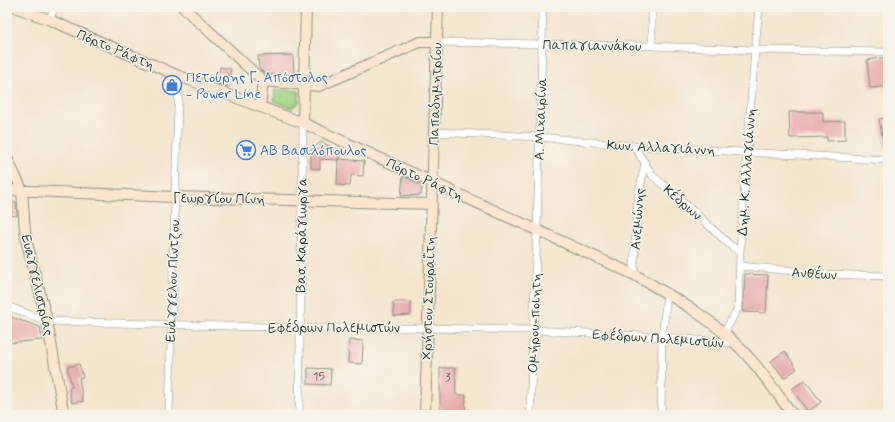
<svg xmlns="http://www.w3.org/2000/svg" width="895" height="422" font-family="Mynerve,sans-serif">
<defs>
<pattern id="grass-tufts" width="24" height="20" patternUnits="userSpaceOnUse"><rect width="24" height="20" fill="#a2d787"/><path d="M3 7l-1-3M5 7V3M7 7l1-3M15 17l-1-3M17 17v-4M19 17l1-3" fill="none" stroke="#8bb975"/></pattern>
</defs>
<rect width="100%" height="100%" fill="#f7f3e8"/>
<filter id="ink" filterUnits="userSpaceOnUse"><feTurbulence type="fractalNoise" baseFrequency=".025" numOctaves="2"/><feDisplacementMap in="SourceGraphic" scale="8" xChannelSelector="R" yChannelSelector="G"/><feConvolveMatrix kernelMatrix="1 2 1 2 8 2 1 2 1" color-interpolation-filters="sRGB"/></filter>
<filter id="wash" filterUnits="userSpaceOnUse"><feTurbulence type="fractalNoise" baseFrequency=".012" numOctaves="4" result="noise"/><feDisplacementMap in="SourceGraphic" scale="16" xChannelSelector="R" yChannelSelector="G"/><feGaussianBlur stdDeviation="0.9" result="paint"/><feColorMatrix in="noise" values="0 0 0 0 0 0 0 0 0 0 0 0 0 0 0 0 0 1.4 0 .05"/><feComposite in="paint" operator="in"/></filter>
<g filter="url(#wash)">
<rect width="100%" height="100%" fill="#f4e5ce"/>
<path fill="url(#grass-tufts)" stroke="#608a5e" d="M275 89 299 91V103L291 108 274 101Z"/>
<g id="blocks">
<path fill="#e6acab" d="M293 55 294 75 265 74 259 68 258 56Z
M888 57V86L870 88 867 60Z
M220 67 231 69 227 87 217 84Z
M789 112H823V122L845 121V140L827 141V137L790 138Z
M888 118V147H884L879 119Z
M321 142 339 151 338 160 320 159V169L311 168V150Z
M338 159 364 161 363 176 351 175 350 186 337 185Z
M403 176 422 186 421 195 401 196Z
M7 202H16L17 216 7 215Z
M745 274 768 275 766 313 743 312Z
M393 302H411V315L394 316Z
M11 317 40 327 42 340 7 343V332Z
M349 340 363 341 362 364 348 363Z
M785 351 797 369 784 378 771 361Z
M79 364 83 377 79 378 83 401 72 403 69 388 72 387 67 367Z
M308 368 331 369 330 385 308 384Z
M440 368H455L456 395H466L465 415H440Z
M805 380 821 402 808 412 792 389Z"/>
</g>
</g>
<g filter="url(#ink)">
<use href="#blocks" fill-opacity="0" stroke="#8a9181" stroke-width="1"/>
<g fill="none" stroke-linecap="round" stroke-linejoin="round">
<defs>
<path id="street" d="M50 20 54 7
M437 42 652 46 755 50 888 52
M652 46V7
M434 132 540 137 634 146 888 160
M634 146 653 176 682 201 731 246 740 252
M740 266 825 274 888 276
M635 275 634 264 638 198 645 163
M7 306 47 321 300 328H427L533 330 662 337 735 343
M724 333 738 308 740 252 747 152 755 50 759 7
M169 415 175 197 179 76
M299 415 303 123
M530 415 537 230 543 7
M661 415 662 337 667 294"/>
<path id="secondary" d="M15 7 50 20 179 76 303 123 635 275C669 295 708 316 736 344 758 365 775 391 793 415
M183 7 263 81 319 86 420 42H437
M260 107 263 81
M303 123 306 7
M7 158 22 190 25 231 27 243 47 321 64 415
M7 190 175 197 432 204
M425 415 438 7"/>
</defs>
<use href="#street" stroke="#8a9181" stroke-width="8"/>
<use href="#secondary" stroke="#8a9181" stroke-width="12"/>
<use href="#street" stroke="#fff" stroke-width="7"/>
<use href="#secondary" stroke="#fce5cf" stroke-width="10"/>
</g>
</g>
<defs>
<symbol id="shop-ring" viewBox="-11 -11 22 22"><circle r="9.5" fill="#f7f3e8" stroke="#3f7fe0" stroke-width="1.5"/><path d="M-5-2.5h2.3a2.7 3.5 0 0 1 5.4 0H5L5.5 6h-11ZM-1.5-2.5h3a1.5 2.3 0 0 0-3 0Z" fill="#3f7fe0"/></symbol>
<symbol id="supermarket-ring" viewBox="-11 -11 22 22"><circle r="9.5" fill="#f7f3e8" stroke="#3f7fe0" stroke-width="1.5"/><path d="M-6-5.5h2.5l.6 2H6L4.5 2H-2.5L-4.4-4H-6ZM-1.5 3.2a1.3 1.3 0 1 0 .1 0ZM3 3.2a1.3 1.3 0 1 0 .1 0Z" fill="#3f7fe0"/></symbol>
</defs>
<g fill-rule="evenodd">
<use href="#shop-ring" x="161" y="74" width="22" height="22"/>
<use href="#supermarket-ring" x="235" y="139" width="22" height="22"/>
</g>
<g text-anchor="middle" stroke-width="3" stroke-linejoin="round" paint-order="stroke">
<g font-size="12" fill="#515952">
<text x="319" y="380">15</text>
<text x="448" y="381">3</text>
</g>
<g font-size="14" fill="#1f3d34" stroke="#f7f3e8">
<text transform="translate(592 45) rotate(1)" y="5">Παπαγιαννάκου</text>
<text transform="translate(116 49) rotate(23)" y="5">Πόρτο Ράφτη</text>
<text transform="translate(435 94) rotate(-88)" y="5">Παπαδημητρίου</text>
<text transform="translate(540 119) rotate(-88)" y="5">Α. Μιχαιρίνα</text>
<text transform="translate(661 147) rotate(3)" y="5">Κων. Αλλαγιάννη</text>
<text transform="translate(746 172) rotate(-86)" y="5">Δημ. Κ. Αλλαγιάννη</text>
<text transform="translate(425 179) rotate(25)" y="5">Πόρτο Ράφτη</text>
<text transform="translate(219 198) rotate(1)" y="5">Γεωργίου Πίνη</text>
<text transform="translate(683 202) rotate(41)" y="5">Κέδρων</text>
<text transform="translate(637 219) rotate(-86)" y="5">Ανεμώνης</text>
<text transform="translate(301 235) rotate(-89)" y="5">Βασ. Καράγιωργα</text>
<text transform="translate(814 273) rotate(4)" y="5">Ανθέων</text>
<text transform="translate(172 281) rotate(-88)" y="5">Ευάγγελου Πίντζου</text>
<text transform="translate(38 285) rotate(77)" y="5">Ευαγγελιστρίας</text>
<text transform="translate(428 298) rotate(-88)" y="5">Χρήστου Στουραΐτη</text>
<text transform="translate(534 323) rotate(-88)" y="5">Ομήρου-ποιητη</text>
<text x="334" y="332">Εφέδρων Πολεμιστών</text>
<text transform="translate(658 338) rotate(4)" y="5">Εφέδρων Πολεμιστών</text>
</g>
<g font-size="14" fill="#366cbe" stroke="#f7f3e8" text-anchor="start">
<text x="186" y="82">Πετούρης Γ. Απόστολος<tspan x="186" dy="16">- Power Line</tspan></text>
<text x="260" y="155">ΑΒ Βασιλόπουλος</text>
</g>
</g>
<rect width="895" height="422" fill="none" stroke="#f7f3e8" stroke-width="24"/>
</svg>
